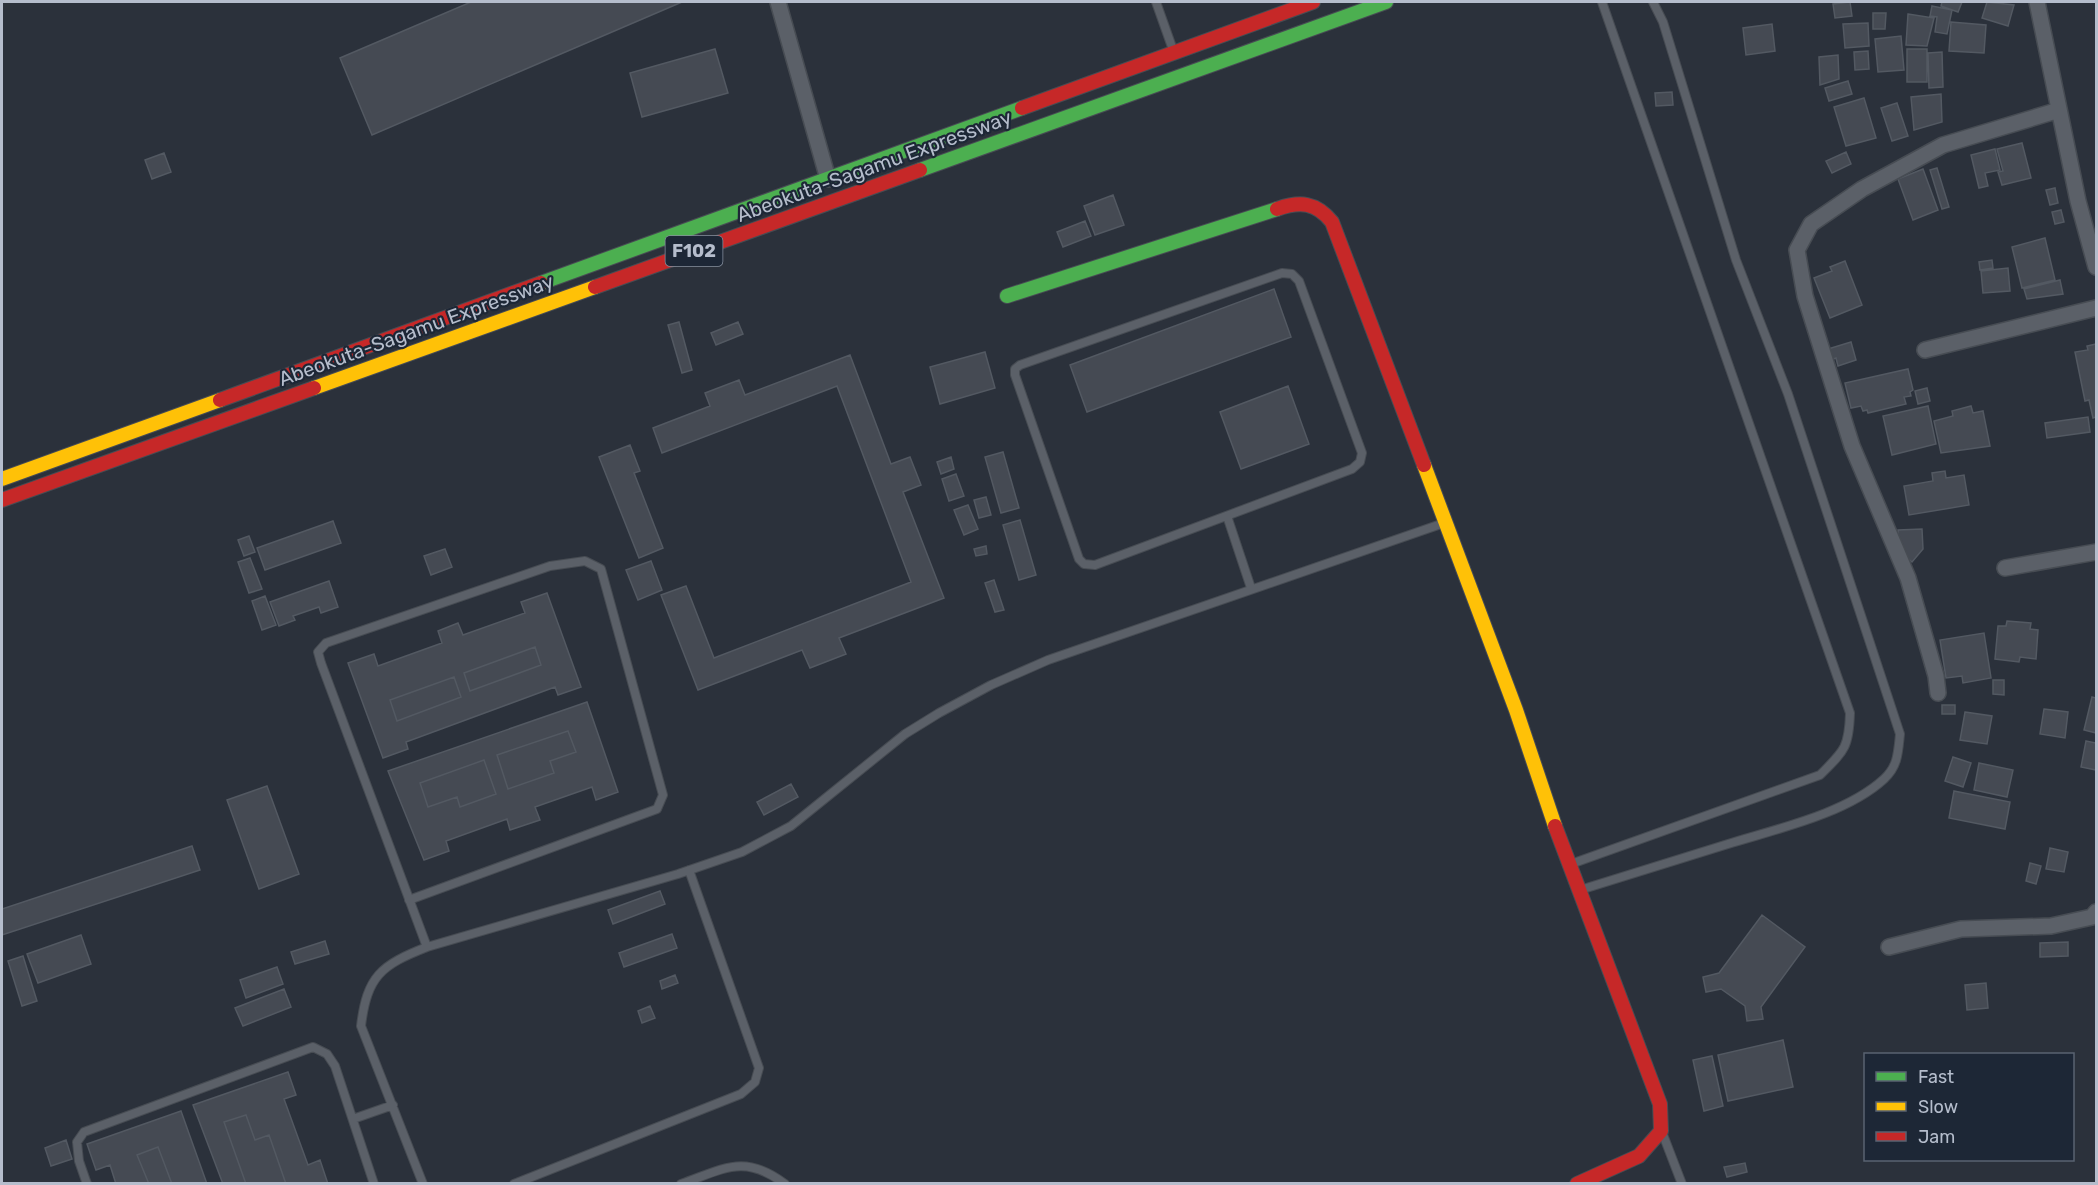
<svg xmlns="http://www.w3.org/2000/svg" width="2098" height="1185" font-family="Rubik,sans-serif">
<rect width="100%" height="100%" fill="#2b313b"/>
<path fill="#454a53" stroke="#535962" stroke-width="1.5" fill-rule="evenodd" d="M471 2H682L372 135 340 58Z
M1850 2 1852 16 1835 18 1833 4Z
M1942 2H1962L1958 12 1941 6Z
M1987 2 2014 5 2008 26 1982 18Z
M1932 6 1952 10 1947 34 1935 32 1937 17 1930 16Z
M1873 13H1886L1885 29H1873Z
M1908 14 1934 18 1927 46 1906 45Z
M1951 22 1986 25 1984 53 1949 51Z
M1868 23 1869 46 1845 48 1843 24Z
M1772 24 1775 51 1746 55 1743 28Z
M1901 36 1904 70 1878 72 1875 39Z
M715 49 728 93 642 117 630 73Z
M1907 49H1927V82H1907Z
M1868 51 1869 69 1855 70 1854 52Z
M1942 52 1943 87 1929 88 1928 53Z
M1838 55 1839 79 1820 85 1819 57Z
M1848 81 1852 94 1829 101 1825 88Z
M1672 92 1673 105 1656 106 1655 93Z
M1941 94 1942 122 1914 130 1911 97Z
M1864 98 1876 138 1846 146 1834 107Z
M1897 103 1908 136 1892 141 1881 108Z
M2022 143 2031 178 2002 185 1998 172 2003 171 1997 149Z
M1995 149 2000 170 1985 173 1988 186 1979 188 1971 155Z
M1846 152 1851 164 1832 173 1826 161Z
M164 153 171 172 152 179 145 160Z
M1937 168 1949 207 1942 209 1930 170Z
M1923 169 1938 210 1913 220 1898 179Z
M2055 188 2058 203 2050 205 2046 190Z
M1113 195 1124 225 1095 235 1084 206Z
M2061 210 2064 222 2055 224 2052 212Z
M1085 221 1091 236 1063 247 1057 232Z
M2045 238 2055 280 2022 288 2012 247Z
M1992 260 1993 268 1980 270 1979 262Z
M1845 261 1862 305 1830 318 1814 278 1832 271 1830 267Z
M2008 268 2010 291 1983 293 1981 271Z
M2060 280 2063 294 2027 299 2024 289Z
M1274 289 1291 337 1087 412 1070 365Z
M679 322 692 370 682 373 668 325Z
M738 322 743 334 716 345 711 333Z
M1851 342 1856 360 1838 366 1836 358 1831 360 1828 349Z
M2096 344V417L2093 418 2089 400 2085 401 2075 352 2088 350 2087 346Z
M985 352 995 388 940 404 930 367Z
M850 355 891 464 910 457 921 485 903 492 944 598 839 638 846 654 810 668 802 650 698 690 661 595 686 586 714 658 911 582 837 386 662 453 653 428 710 406 705 393 739 380 745 395Z
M1908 369 1913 390 1910 392 1911 396 1904 397 1906 404 1868 413 1867 410 1863 411 1861 406 1851 408 1845 383Z
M1288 386 1309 444 1241 469 1220 412Z
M1927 388 1930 401 1918 404 1915 391Z
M1928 406 1936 444 1892 455 1883 416Z
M1971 406 1973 413 1983 411 1990 446 1941 453 1934 421 1953 416 1952 411Z
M2088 417 2090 432 2047 438 2045 423Z
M630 445 640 471 634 473 663 548 639 558 599 457Z
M1003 452 1019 508 1001 513 985 457Z
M951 457 954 469 941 474 937 462Z
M1945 471 1946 478 1964 475 1969 505 1909 515 1904 486 1933 481 1932 473Z
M956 474 964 496 949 501 942 479Z
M986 497 991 515 979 518 974 500Z
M968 505 978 529 964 535 954 510Z
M1020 520 1036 575 1019 580 1003 525Z
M333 521 341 543 265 570 257 548Z
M1922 529 1923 549 1912 562 1899 551 1898 530Z
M249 536 255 552 244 556 238 540Z
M986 546 987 554 976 556 974 549Z
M445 549 452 567 431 575 424 556Z
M250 558 262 589 249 593 238 562Z
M651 561 662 590 638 600 626 570Z
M994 580 1004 610 995 612 985 583Z
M329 581 338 607 321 613 319 607 293 616 295 620 279 626 270 602Z
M547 593 581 687 558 695 555 687 406 742 408 749 383 758 348 663 374 654 378 666 442 643 438 631 458 623 463 635 525 613 521 602ZM535 647 541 665 470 691 464 673ZM454 677 461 697 397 721 390 700Z
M265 596 276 625 262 630 252 601Z
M2007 621 2031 623 2030 629 2038 630 2036 659 2020 657 2019 662 1995 659 1998 626H2006Z
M1984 633 1991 678 1963 683 1962 676 1946 678 1940 640Z
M535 647 541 665 470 691 464 673Z
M454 677 461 697 397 721 390 700Z
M1993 680H2004V695L1993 694Z
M2092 697 2096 698V733L2084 730Z
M587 702 618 792 596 800 592 787 535 807 540 820 510 830 507 819 446 841 449 851 424 860 388 771ZM568 731 576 752 550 761 554 773 508 789 497 755ZM484 760 496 794 460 807 457 797 428 807 420 783Z
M1942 705H1955V714H1942Z
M2044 709 2068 712 2065 738 2040 734Z
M1965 712 1992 716 1987 744 1960 740Z
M568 731 576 752 550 761 554 773 508 789 497 755Z
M2086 741 2096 743V770L2081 767Z
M1953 757 1971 763 1963 787 1945 781Z
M484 760 496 794 460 807 457 797 428 807 420 783Z
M1979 763 2013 770 2007 797 1974 790Z
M791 784 798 797 764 815 757 802Z
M267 786 299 874 259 889 227 800Z
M1954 791 2010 802 2005 829 1949 818Z
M192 846 200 870 2 935V909Z
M2050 848 2068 852 2064 872 2046 869Z
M2030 863 2041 866 2036 884 2026 881Z
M660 891 665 904 613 924 608 910Z
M1762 915 1805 947 1761 1007 1763 1019 1747 1021 1745 1006 1721 989 1706 992 1703 977 1719 973Z
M672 934 677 948 624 967 619 953Z
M81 935 91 964 38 983 27 954Z
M325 941 329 954 295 964 291 952Z
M2068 942V956L2040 957V943Z
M23 956 37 1001 22 1006 8 961Z
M277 967 283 984 246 998 240 980Z
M675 975 678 983 662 989 660 981Z
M1986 983 1988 1008 1967 1010 1965 985Z
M284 989 291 1007 243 1026 235 1008Z
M650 1006 655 1018 642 1023 638 1011Z
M1783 1040 1793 1087 1728 1101 1718 1055Z
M1712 1056 1723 1106 1704 1111 1693 1060Z
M288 1072 296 1095 284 1099 308 1165 320 1160 328 1184H286L269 1135 255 1140 246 1115 224 1122 246 1184H223L193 1105Z
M181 1111 207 1184H172L158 1147 137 1155 149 1184H116L110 1165 96 1170 87 1144Z
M246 1115 255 1140 269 1135 286 1184H246L224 1122Z
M66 1140 72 1159 51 1166 45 1148Z
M158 1147 172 1184H149L137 1155Z
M1745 1163 1747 1172 1727 1177 1724 1167Z"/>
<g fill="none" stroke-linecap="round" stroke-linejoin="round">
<defs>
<path id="lane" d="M1156 2 1172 47
M1282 273 1292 274 1299 281 1362 453 1360 462 1352 469 1095 565 1084 564 1079 559 1015 375V369L1020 365Z
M1227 516 1251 588
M1571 864 1820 775C1844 751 1849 748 1850 713L1602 2
M1580 890C1629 875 1679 859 1728 844 1776 829 1846 814 1884 779 1898 766 1898 753 1900 734L1788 394 1736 260 1663 22 1653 2
M409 900 657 809 663 795 601 569 585 561 550 566 326 643 318 652 321 663 427 947
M353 1119 393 1105
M1662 1132 1682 1184
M87 1184 79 1161 77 1142 84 1132 313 1047 327 1054 335 1066 374 1184
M423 1184 361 1026C367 976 381 965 427 947L678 874 742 852 791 826 905 734 939 713 991 685 1048 660 1444 523
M514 1184 741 1094 755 1082 759 1068 689 870
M681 1184C724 1169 744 1153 785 1184"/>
<path id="street" d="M778 2 828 179
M2037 2 2078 201 2096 267
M1925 350 2096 308
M2005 568 2096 552
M1938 693 1936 676 1908 578 1852 446 1805 296 1797 250 1811 224 1862 189 1943 145 2059 110
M1889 947 1961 929 2051 926 2092 917 2096 912"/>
<path id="fast" d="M920 170 1386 2
M541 283 1022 108
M1007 296 1277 209"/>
<path id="slow" d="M314 388 595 287
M1424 465 1516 710 1555 826
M2 479 220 400"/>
<path id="jam" d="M1022 108 1313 2
M1277 209C1300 201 1316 202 1332 222L1424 465
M595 287 920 170
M220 400 541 283
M2 500 314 388
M1555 826 1660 1104 1661 1131 1639 1156 1577 1184"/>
</defs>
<use href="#lane" stroke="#474c53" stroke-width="10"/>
<use href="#street" stroke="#474c53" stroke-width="18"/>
<use href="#fast" stroke="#474c53" stroke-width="16"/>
<use href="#slow" stroke="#474c53" stroke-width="16"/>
<use href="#jam" stroke="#474c53" stroke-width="16"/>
<use href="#lane" stroke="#5b6068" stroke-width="8"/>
<use href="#street" stroke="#5b6068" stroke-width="15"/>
<use href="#fast" stroke="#4caf50" stroke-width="14"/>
<use href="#slow" stroke="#ffc107" stroke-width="14"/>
<use href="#jam" stroke="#c62828" stroke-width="14"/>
</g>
<g text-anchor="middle" stroke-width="4.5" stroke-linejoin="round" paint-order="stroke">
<rect fill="#1d2736" stroke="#87909f" stroke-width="1.5" x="665.5" y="236" width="57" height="30" rx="4.5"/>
<g font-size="18" font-weight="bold" fill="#b5bdcc">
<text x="694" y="257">F102</text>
</g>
<g font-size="20" fill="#b5bdcc" stroke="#1d2736">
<text transform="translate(874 166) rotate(-20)" y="7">Abeokuta-Sagamu Expressway</text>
<text transform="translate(416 330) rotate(-20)" y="7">Abeokuta-Sagamu Expressway</text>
</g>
</g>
<rect width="2098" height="1185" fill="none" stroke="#b5bdcc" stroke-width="6"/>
<rect x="1864" y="1053" width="210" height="108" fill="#1d2736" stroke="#5a6372" stroke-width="1.5"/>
<rect x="1876" y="1072" width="30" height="9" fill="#4caf50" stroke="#5a6372" stroke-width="1.5"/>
<text x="1918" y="1083" font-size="18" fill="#b5bdcc">Fast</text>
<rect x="1876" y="1102" width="30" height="9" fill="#ffc107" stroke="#5a6372" stroke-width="1.5"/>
<text x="1918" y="1113" font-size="18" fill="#b5bdcc">Slow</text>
<rect x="1876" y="1132" width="30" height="9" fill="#c62828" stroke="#5a6372" stroke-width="1.5"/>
<text x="1918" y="1143" font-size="18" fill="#b5bdcc">Jam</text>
</svg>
